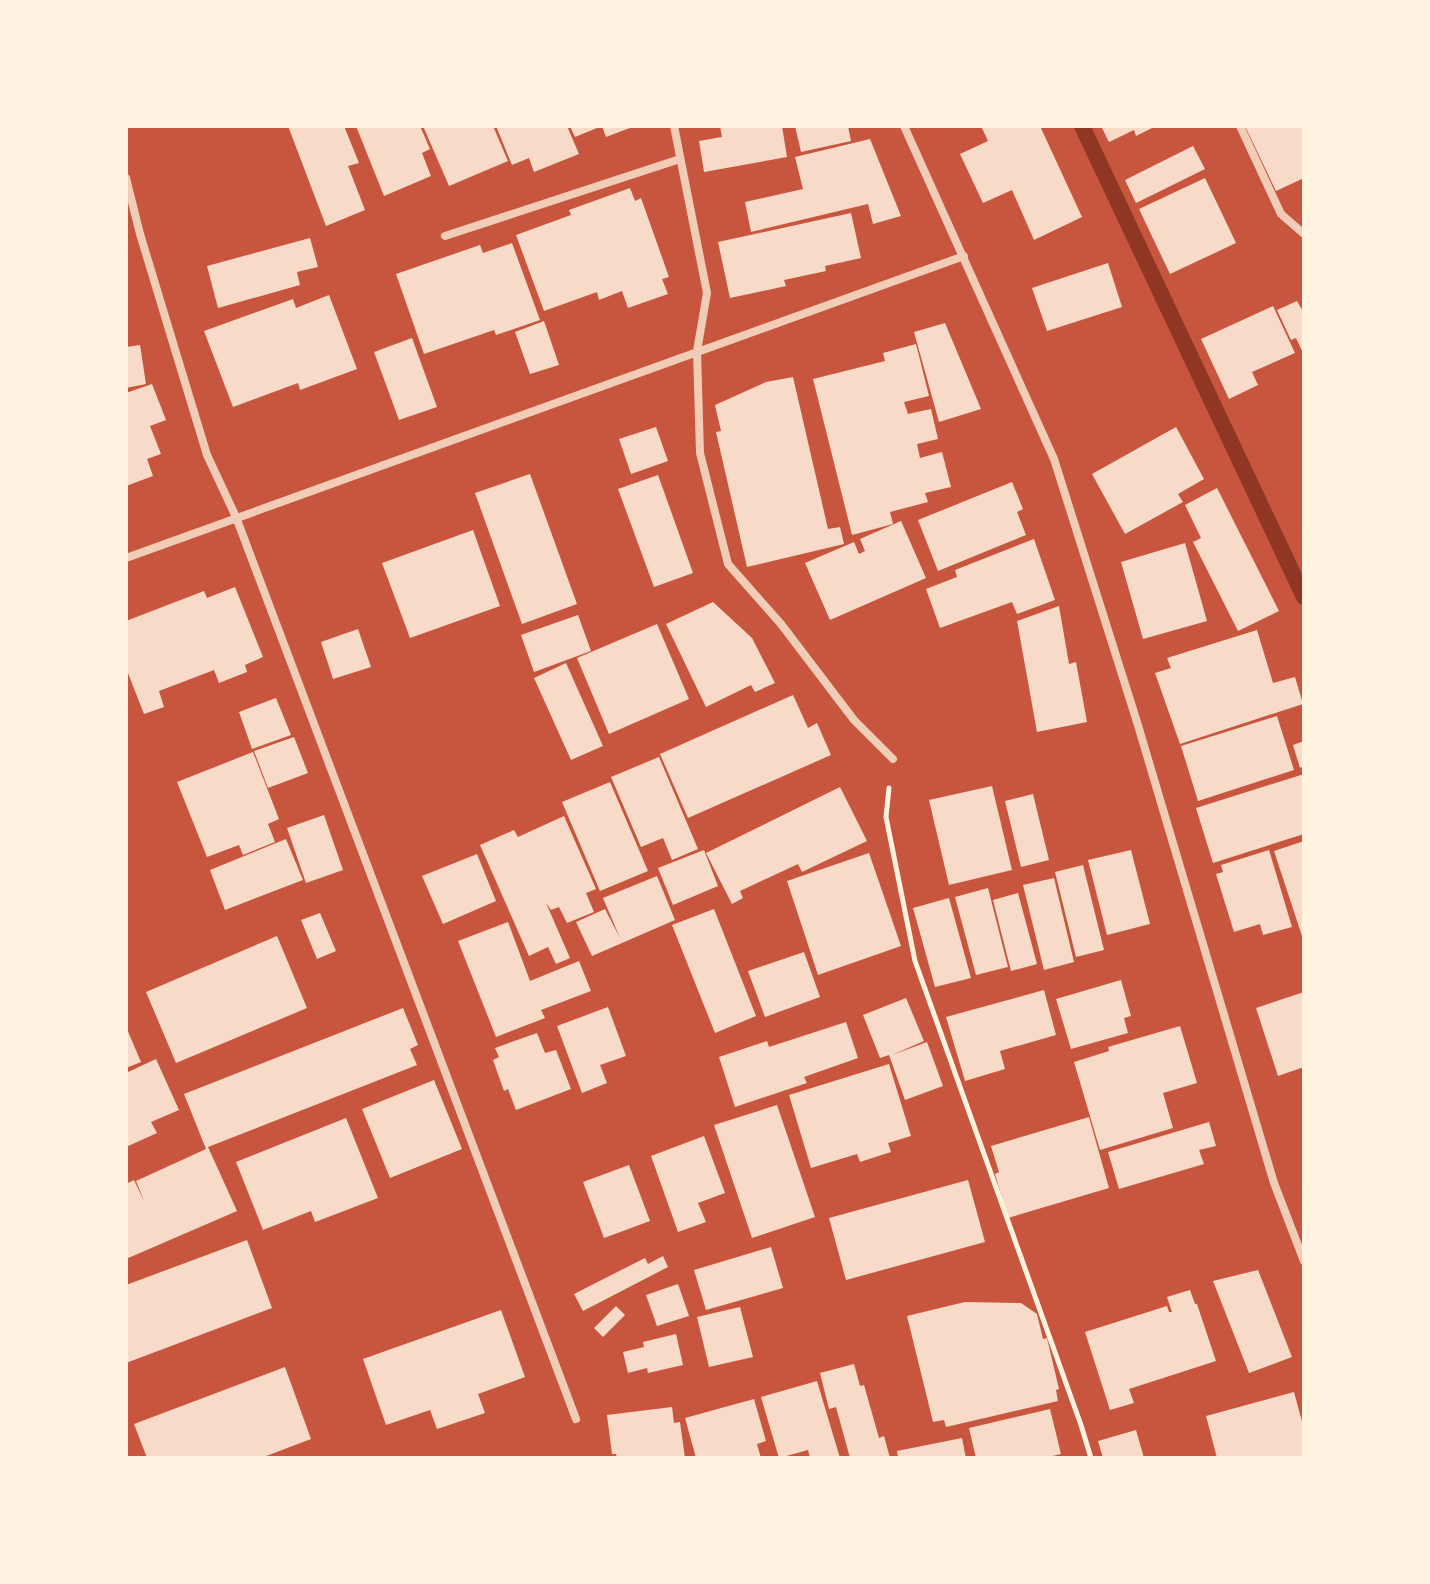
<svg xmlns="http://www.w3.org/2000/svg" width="1430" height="1584" font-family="'Fira Sans Condensed',sans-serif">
<rect width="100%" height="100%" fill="#c8553d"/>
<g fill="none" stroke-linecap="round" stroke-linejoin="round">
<path stroke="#8f3625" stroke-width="16" d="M1082 126 1304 597"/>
</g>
<path fill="#f7dbc8" d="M288 126H344L359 163 348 166 365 210 326 226Z
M356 126H420L430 149 422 153 431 176 384 196Z
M423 126H493L508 161 449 186Z
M496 126H567L579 154 534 172 529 158 512 165Z
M570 126H602L575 137Z
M602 126H635L606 137Z
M720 126H782L787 157 704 172 699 141 722 137Z
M795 126H848L851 141 801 152Z
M981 126H1040L1082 217 1034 240 1012 190 983 203 960 154 988 141Z
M1101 126H1156L1136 136 1134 130 1109 142Z
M1245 126H1304V178L1276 191Z
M870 139 901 216 873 224 868 204 751 232 745 202 803 189 795 157Z
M1193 146 1205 169 1136 203 1125 180Z
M1205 178 1236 243 1170 274 1139 209Z
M630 188 635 201 641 198 669 277 662 279 668 294 628 308 622 291 599 300 597 292 544 311 516 235 571 215 569 210Z
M851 213 861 258 825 266 826 271 784 280 786 286 730 298 718 242Z
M310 238 318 267 297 272 300 285 218 308 207 266Z
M512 243 540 320 496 335 494 330 424 354 396 274 480 245 483 253Z
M1108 263 1122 307 1047 331 1032 288Z
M329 295 357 369 300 390 298 383 233 407 204 331 293 299 296 308Z
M1297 301 1304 313V355L1296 338 1291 340 1277 310Z
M1273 306 1295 353 1252 372 1258 385 1229 399 1201 339Z
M544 321 559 365 530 374 515 332Z
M945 323 981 409 939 422 914 332Z
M412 338 437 407 399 420 374 352Z
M916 344 929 396 904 402 908 414 931 409 938 439 917 444 920 458 942 452 951 487 925 493 928 502 890 512 893 524 852 535 813 379 885 361 883 353Z
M140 345 146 384 126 388V347Z
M793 377 828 529 840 527 844 544 747 567 716 432 721 431 715 405 766 382Z
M152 384 166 420 150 426 161 454 147 459 153 476 126 486V393Z
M656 427 668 461 631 474 619 439Z
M1176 427 1204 479 1178 494 1183 502 1125 534 1092 474Z
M530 474 577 604 522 624 475 493Z
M658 475 693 573 654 587 618 489Z
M1012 482 1023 509 1017 512 1026 535 938 571 918 520Z
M1217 488 1279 611 1238 631 1193 542 1201 538 1185 505Z
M901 521 926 578 830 620 805 563 854 542 859 554 865 551 860 539Z
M473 530 500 606 410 638 382 563Z
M1034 539 1055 600 1017 614 1012 602 940 628 926 589 957 577 955 570Z
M1185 543 1207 621 1143 639 1121 562Z
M235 587 263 657 245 665 247 672 219 683 214 670 159 691 164 707 144 714 126 668V621L204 591 207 598Z
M713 602 752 638 775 683 755 692 751 685 706 707 666 624Z
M1059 606 1069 664 1076 662 1087 722 1037 732 1017 621Z
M578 615 591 651 534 672 521 635Z
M657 624 689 699 609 734 577 658Z
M358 629 371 667 333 679 321 642Z
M1257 630 1273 683 1295 677 1303 704 1180 744 1155 673 1171 668 1167 658Z
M566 663 603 746 571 760 534 678Z
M793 695 808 728 817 723 831 755 688 818 660 754Z
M276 698 291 735 252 749 239 712Z
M1277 716 1294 770 1198 801 1181 746Z
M294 737 308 773 268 788 254 751Z
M1304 741V766L1300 768 1293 745Z
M253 752 279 819 268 824 275 842 243 855 239 845 207 857 177 782Z
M659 757 698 849 672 860 663 838 641 847 611 777Z
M1304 774V834L1213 863 1196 808Z
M610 782 648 871 600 891 562 802Z
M992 786 1012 870 949 885 929 800Z
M840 787 867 841 802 872 798 864 740 891 743 898 732 904 706 853Z
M1033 794 1049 860 1021 867 1005 801Z
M324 815 343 870 306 883 287 828Z
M564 816 596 889 586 893 594 912 567 923 559 907 551 910 546 903 570 958 556 964 548 947 529 956 480 845 514 830 518 837Z
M286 839 303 880 225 910 210 870Z
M1304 841V939H1303L1274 851Z
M704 850 718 886 673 905 658 868Z
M1131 850 1150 924 1107 935 1088 860Z
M1269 850 1292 927 1263 935 1260 924 1234 932 1216 874 1223 872 1221 865Z
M869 853 901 946 818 975 787 881Z
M477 854 496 901 443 924 422 876Z
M1083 865 1104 950 1076 957 1055 872Z
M657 876 675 920 592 956 576 922 605 909 620 938 603 898Z
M1054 878 1074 962 1044 970 1023 885Z
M988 888 1008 967 976 975 955 897Z
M1018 893 1037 964 1011 971 993 900Z
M949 898 971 978 935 987 913 908Z
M714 909 756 1016 715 1033 672 925Z
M320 913 336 951 317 959 301 920Z
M508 922 530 981 579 961 591 991 541 1010 545 1018 496 1037 458 941Z
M277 936 307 1008 176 1063 146 992Z
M804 952 820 997 765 1017 748 971Z
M1121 980 1131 1016 1124 1018 1128 1033 1071 1049 1056 999Z
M1044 990 1056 1035 1000 1051 1005 1069 965 1081 946 1017Z
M1304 992V1067L1278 1076 1256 1008Z
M906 998 924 1041 892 1055 927 1042 943 1086 905 1100 889 1055 880 1058 863 1015Z
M608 1007 626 1056 600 1065 607 1083 582 1093 557 1026Z
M403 1008 418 1045 410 1049 417 1065 208 1147 237 1211 126 1259V1184L134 1180 145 1203 136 1181 206 1149 184 1094Z
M846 1022 858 1058 804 1077 807 1083 735 1107 719 1057 767 1041 769 1047Z
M1180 1026 1197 1083 1163 1093 1173 1128 1100 1150 1074 1062 1109 1051 1108 1047Z
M126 1027 141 1062 126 1068Z
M537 1033 545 1053 556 1050 571 1089 516 1110 508 1089 504 1091 493 1060 499 1057 495 1048Z
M156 1059 179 1110 151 1122 157 1133 126 1147V1073Z
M889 1064 911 1136 888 1143 891 1152 860 1162 857 1154 811 1168 789 1095Z
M434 1080 462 1149 390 1178 362 1109Z
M777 1105 815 1217 752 1238 714 1125Z
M1089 1117 1109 1188 1008 1218 995 1174 999 1172 991 1146Z
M346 1118 378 1198 315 1222 311 1211 263 1230 236 1162Z
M1209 1122 1216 1146 1199 1150 1204 1164 1119 1189 1108 1152Z
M704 1136 725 1193 698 1203 706 1222 678 1232 651 1156Z
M629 1165 650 1221 604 1238 583 1182Z
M968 1180 985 1242 846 1280 829 1218Z
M247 1240 272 1308 126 1363V1285Z
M771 1247 783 1288 706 1310 694 1270Z
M663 1256 668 1267 583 1311 574 1294 645 1258 648 1264Z
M1258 1270 1292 1357 1249 1373 1213 1281Z
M678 1284 689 1316 657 1326 646 1295Z
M1190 1290 1195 1304H1197L1216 1361 1129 1389 1134 1403 1110 1410 1085 1332 1167 1306 1169 1312H1172L1167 1297Z
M965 1302 1021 1303 1037 1314 1043 1339 1047 1338 1059 1389 1056 1390 1058 1401 946 1427 944 1420 933 1422 907 1316Z
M616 1306 625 1315 603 1337 594 1328Z
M740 1307 753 1357 709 1367 697 1317Z
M501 1310 525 1377 478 1394 485 1413 437 1429 430 1410 386 1425 363 1359Z
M676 1334 683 1365 648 1373 647 1368 628 1373 623 1352 644 1347 643 1342Z
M854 1364 860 1386 864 1385 879 1438 884 1436 890 1458H850L836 1407 829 1409 820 1373Z
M285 1367 311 1439 261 1458H147L134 1424Z
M817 1381 840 1458H810L808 1450 779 1458 761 1397Z
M1294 1392 1304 1429V1458H1217L1206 1416Z
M754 1399 766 1441 757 1444 761 1458H696L685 1418Z
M672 1407 674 1423 680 1422 685 1458H617L616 1454H612L607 1415Z
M1050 1409 1061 1454 1044 1458H976L969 1428Z
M1136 1430 1144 1458H1103L1098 1441Z
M962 1438 966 1458H898L897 1451Z"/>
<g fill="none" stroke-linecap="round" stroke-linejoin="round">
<path stroke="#fff3e0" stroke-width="5" d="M889 788 886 817 915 961 1081 1425 1091 1458"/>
<path stroke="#f1ccb7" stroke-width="8" d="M674 126 707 293 697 351 700 453 728 564 781 624 854 720 893 759
M904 126 1054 459 1137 722 1274 1183 1304 1261
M1240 126 1281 214 1304 234
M126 178 140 234 207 455 236 517 576 1419
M445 236 680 159
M126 558 964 256"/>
</g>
<rect width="1430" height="1584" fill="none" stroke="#fff3e0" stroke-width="256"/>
</svg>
